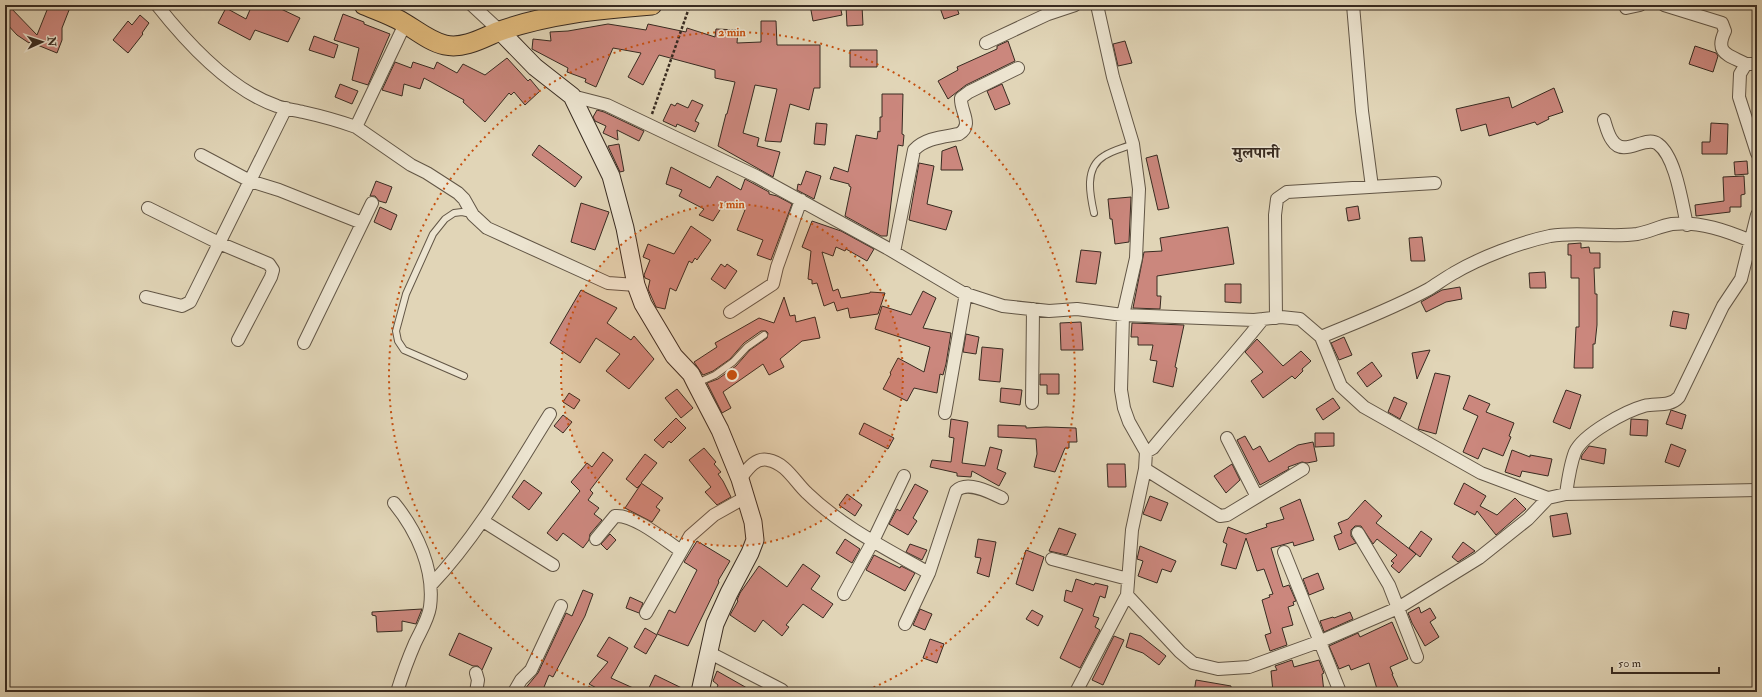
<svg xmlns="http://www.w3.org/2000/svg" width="1762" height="697" font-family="'IM FELL Double Pica','Noto Serif Devanagari',serif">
<rect width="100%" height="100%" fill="#e1d5b7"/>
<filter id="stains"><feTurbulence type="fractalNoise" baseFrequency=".005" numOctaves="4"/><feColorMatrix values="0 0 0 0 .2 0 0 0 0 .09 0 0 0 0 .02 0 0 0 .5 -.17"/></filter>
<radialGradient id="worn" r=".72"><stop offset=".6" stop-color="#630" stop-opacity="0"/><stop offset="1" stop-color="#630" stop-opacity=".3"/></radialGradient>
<path fill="#cb877d" stroke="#382b21" d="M5 5H8L37 35 49 5H71L62 28V40L57 53 30 42 29 43 17 35 5 22Z
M252 5H283L281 9 300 18 288 42 255 30 250 40 218 23 226 8 246 19Z
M810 5H840L842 15 813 21Z
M939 5H956L959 14 944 19Z
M846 6H862L863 25 847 26Z
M343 14 364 22V24L390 34 368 85 352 80 359 48 334 40Z
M140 15 149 23 142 33 143 34 128 53 113 40 128 21 132 25Z
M761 21H776L777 45H820V88H814L809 110 790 104 781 142 765 141 777 89 755 85 743 133 759 138 757 146 780 152 773 177 718 146 726 114H727L735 82 715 78V70L659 55 643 85 628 77 641 53 613 48 596 87 585 82 586 79 567 72 568 68 532 49 533 39 551 41 550 32 568 31 608 24 646 30 648 24 686 32 687 28 715 37 716 29 738 30 737 43 761 42Z
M314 36 338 45 334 58 309 50Z
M1008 41 1015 61 966 85 948 99 938 81 958 70 957 67 997 49V46Z
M1125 41 1132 63 1118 66 1113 44Z
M1695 46 1716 53 1718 56 1713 72 1689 64Z
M850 50H877V67H850Z
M507 58 528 81 530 79 540 91 525 105 514 92 511 95 509 93 485 122 463 102 464 100 424 78 420 89 404 84 402 96 382 90 395 62 411 68 413 62 434 69 437 62 457 73 463 64 485 75Z
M340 84 358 91 352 104 335 97Z
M1002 84 1010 104 995 110 987 91Z
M1554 88 1563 112 1548 117 1549 119 1537 125 1535 122 1489 136 1486 124 1461 131 1456 109 1509 97 1512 108Z
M882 94H903L902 134 904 135 903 146 898 145 887 236H881L845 216 851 187 849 186V184L830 179 834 167 848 172 856 135 877 139 878 131 880 132V117H882Z
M692 100 703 105 695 121 699 123 695 132 677 124 676 127 663 121 671 104 675 106 677 103 688 108Z
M597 110 604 112 644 131 639 141 617 130 618 140 603 133 606 126 595 121 593 117Z
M816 123 827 124 825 145 814 144Z
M1711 123 1728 124 1727 154H1702V142H1710Z
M619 144 624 171 620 172 608 146Z
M539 145 582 177 575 187 532 155Z
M956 146 963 170H941L942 151Z
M1157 155 1169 208 1158 210 1146 158Z
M1747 161 1748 174 1735 175 1734 162Z
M919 163 934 166 927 204 952 211 946 230 909 220Z
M671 167 710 188 717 176 741 190 745 179 769 192V194L777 196 792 204 771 260 757 255 763 240 737 230 745 210 725 202 713 221 699 215 704 209 679 196 682 190 666 184Z
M806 171 821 176 814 199 797 190 798 184 801 185Z
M1744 176 1745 194 1741 195V207H1730V212L1696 216 1695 205 1724 201 1723 177Z
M376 181 392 187 386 203 379 201 375 196H370Z
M1131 197 1129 242 1115 244 1112 219H1110L1108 199Z
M581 203 609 212 595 250 571 242Z
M1358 206 1360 219 1348 221 1346 208Z
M380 207 397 215 391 230 374 222Z
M812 221 841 231 874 249 867 261 846 249 845 251 836 247 833 256 822 252 833 291 838 289 841 298 870 293V292L885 293 878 314 850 318 848 308 837 311 834 302 824 306 817 283 812 284V280L808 279 811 251 802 247Z
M691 226 711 240 697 260 695 258 692 263 689 261 676 291 670 288 665 309 656 307 648 289 650 280 645 278 644 275 650 260 643 257 648 244 674 254Z
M1228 227 1234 264 1157 276V296H1161L1160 309 1133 308 1144 252 1162 251 1160 238Z
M1422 237 1425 261H1411L1409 238Z
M1581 243V248L1589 247 1590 253H1600V268H1594L1595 294H1597V325L1595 344H1593V368H1574L1576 327H1579V278H1571V255H1568V244Z
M1081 250 1101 252 1096 284 1076 282Z
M721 264 725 267 727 264 737 271 725 289 711 279Z
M1545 272 1546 288H1530L1529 273Z
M1225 284H1241V303L1225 302Z
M1460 287 1462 299 1446 302 1426 312 1421 302 1442 290Z
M581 290 617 308 607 323 631 340 634 336 654 359 629 389 606 371 620 354 596 338 580 363 550 343Z
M923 291 936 298 923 328 951 333 946 364 943 375 940 374 937 393 914 388 907 401 883 389 891 374 890 373 898 358 924 372 930 347 875 329 882 306 911 315Z
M784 297 790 316 795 315 796 322 815 317 820 338 802 341 780 359 784 367 769 375 763 364 723 392 731 408 722 413 707 383 718 379 736 366 750 350 767 338 768 333 766 331H761L744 343 730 359 713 371 703 375 694 362 717 347 715 343 759 318 774 323Z
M1673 311 1689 314 1686 329 1670 326Z
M1081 322 1083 350H1061L1060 323Z
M1132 323 1184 325 1175 367 1177 368 1173 387 1153 382 1157 361 1150 360 1153 345H1138V337H1131Z
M966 334 979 337 976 354 963 352Z
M1344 337 1352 355 1339 360 1331 343Z
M1257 339 1283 366 1301 351 1311 361 1302 369 1303 371 1295 379 1292 376 1263 398 1251 381 1263 372 1245 352Z
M982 347 1003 349 1000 382 979 380Z
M1430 350 1417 379 1412 353Z
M1372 362 1382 376 1367 387 1357 373Z
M1435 373 1450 376 1436 434 1418 429Z
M1040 374H1059V394H1047V385H1040Z
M1001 388 1022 390 1020 405 1000 402Z
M677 389 693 408 681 418 665 398Z
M1566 390 1581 395 1570 429 1553 422Z
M569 393 580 400 574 409 563 402Z
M1469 395 1490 404 1486 412 1514 423 1509 436 1511 437 1503 456 1483 448 1478 459 1463 452 1478 416 1463 409Z
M1394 397 1407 403 1400 419 1388 412Z
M1333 398 1340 408 1323 420 1316 409Z
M1671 410 1686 415 1682 429 1666 424Z
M563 415 572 422 563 433 554 426Z
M676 418 686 428 671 443 669 441 663 448 654 440Z
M951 419 968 422 962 463 985 466 990 447 1002 450 997 469 1006 473 999 486 972 471 971 477 957 476V473L930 467 932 460 951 462 954 438 949 437Z
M1631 419 1648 420 1647 436 1630 435Z
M864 423 894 438 888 449 859 434Z
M998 425 1026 426V428L1046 427 1076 428 1077 442H1069V448H1065L1055 472 1034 467 1037 454 1036 439 998 437Z
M1315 433H1334V446L1315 447Z
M1245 436 1253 450 1260 446 1269 462 1298 445 1313 442 1317 461 1307 463 1302 462 1288 467 1289 469 1260 485 1237 440Z
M1671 444 1686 450 1679 467 1665 462Z
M1589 446 1606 449 1604 464 1581 459 1582 455Z
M704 448 716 462 714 464 721 472 718 474 723 481 731 497 717 505 705 492 711 487 689 460Z
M1512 450 1530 457V455L1552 459 1548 476 1522 471 1520 477 1505 472Z
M603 452 613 460 590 490 593 493 588 500 599 508 594 514 602 520 590 534 589 540 583 548 563 533 557 541 547 533 580 491 571 482 587 463 592 467Z
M645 454 657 463 641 483 663 498 656 507 660 510 652 522 625 508 641 484 637 488 626 479Z
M1107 464H1125L1126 487H1108Z
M1232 464 1240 480 1226 493 1214 476Z
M524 480 542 493 529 510 512 497Z
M1464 483 1486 496 1480 506 1497 515 1515 498 1526 509 1496 535 1477 511 1475 515 1454 504Z
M915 484 928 491 913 518 917 521 908 535 889 524 897 509 900 511Z
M847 494 862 505 855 516 839 505Z
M1150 496 1168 503 1161 521 1143 514Z
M1300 499 1314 540 1294 546 1293 542 1271 548 1283 587 1289 585 1296 601 1293 602 1294 605 1288 607 1293 625 1282 628 1287 645 1270 651 1265 635 1271 633 1262 600 1270 597 1269 595 1273 594 1264 569 1257 571 1246 538 1236 569 1221 565 1227 544 1223 542 1228 527 1246 534 1267 527 1266 524 1284 519 1280 508Z
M1365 500 1382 516 1376 523 1416 554 1399 573 1391 566 1394 563 1391 561 1397 555 1377 539 1373 544 1361 526H1355L1351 530V536L1356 543 1339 550 1334 536 1342 533 1338 523 1348 519Z
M1567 513 1571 534 1553 537 1550 516Z
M1059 528 1076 534 1067 555 1049 551Z
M1421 531 1432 539 1420 557 1409 548Z
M610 534 616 540 607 550 601 544Z
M845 539 860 549 852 563 836 553Z
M978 539 996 542 989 577 977 573 981 558 975 557Z
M697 541 730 561 718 581 719 582 688 646 657 634 669 610 675 613 697 570 684 562Z
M1463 542 1475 551 1458 562 1452 557Z
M910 544 927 550 922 560 906 552Z
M1140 546 1176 561 1171 572 1162 569 1157 583 1138 576 1143 561 1137 559Z
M1026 550 1044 557 1033 591 1016 584Z
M874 555 900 568 901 566 915 573 905 591 866 570Z
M803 564 820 576 811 589 833 604 823 618 803 604 786 625 789 627 782 636 763 620 755 632 730 615 738 601 737 600 740 593 759 566 787 587Z
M1318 573 1324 589 1309 595 1303 579Z
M1076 579 1094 585 1095 583 1108 586 1105 598 1100 596 1093 616 1099 618 1095 627 1100 630 1080 668 1060 658 1083 609 1064 601 1066 590 1072 592Z
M583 590 593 594 585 616 553 677 549 675 542 692H530L524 690 538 673 566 613 572 616Z
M630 597 643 603 639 613 626 608Z
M1419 607 1421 613 1430 608 1436 618 1430 622 1439 637 1425 646 1412 623 1408 613Z
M422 609 416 624 402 621V631L377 632 376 616 372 615V612Z
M920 609 932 614 925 630 913 625Z
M1032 610 1043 616 1038 626 1026 619Z
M1350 612 1353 619 1324 632 1320 621 1333 617 1334 618Z
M1392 622 1408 659 1390 667 1393 674H1392L1400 692H1378L1369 663 1351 670 1349 665 1339 669 1329 646 1358 633 1360 637Z
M645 628 657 635 646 654 634 647Z
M459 633 492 648 482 670 478 666H473L449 655Z
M1130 633 1141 636 1166 656 1159 665 1143 653 1126 647Z
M1114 636 1124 640 1103 685 1092 680Z
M609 637 628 648 611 678 642 692H604L589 684 608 662 597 656Z
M930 639 944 644 937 663 923 658Z
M1292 660 1294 667 1319 660 1324 673 1322 674 1324 692H1273L1271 671 1277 670 1275 666Z
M717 671 754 692H715L718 685 713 681Z
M655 675 690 692H647Z
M1196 680 1231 686V692H1194Z"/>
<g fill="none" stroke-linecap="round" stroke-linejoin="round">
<defs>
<path id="lane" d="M1094 213C1090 195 1084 168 1104 156 1113 150 1124 148 1133 144
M464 376 404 350 398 341 396 331 406 294 433 234 445 219 454 213 462 212 471 214
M697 383 715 375 733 362 747 347 764 335"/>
<path id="street" d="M157 5C187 43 230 90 277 106 285 109 295 110 303 112 321 116 339 121 356 127
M472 5 500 31
M1353 5 1362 111 1372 187
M1664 5 1722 23 1725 31C1714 54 1729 55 1746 64
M1626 8 1640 5
M405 24 356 127 411 165 427 173 458 193 464 199 473 215 487 228 608 283 636 285
M986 43 1048 14 1075 5
M1757 64H1746L1740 74 1739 97 1757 153
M572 96 607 105 756 176 887 248 963 293 1003 306 1049 311 1077 309 1123 315 1254 320 1281 317 1300 319 1321 337 1341 386 1364 407 1481 473 1548 498 1566 494 1757 490
M1604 120C1606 126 1608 135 1612 140 1624 159 1645 134 1658 144 1676 157 1682 204 1687 225
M201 155 250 181 279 190 362 223
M148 208 219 243 269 264 273 270 271 277 238 340
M894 252 914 150C925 138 943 137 959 134 974 125 960 111 961 98L969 92 1018 68
M146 297 182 306 190 302 286 108
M730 312 773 284 777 267 801 200
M1276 318 1275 215 1277 199 1287 192 1435 183
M1321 337C1357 322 1394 308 1429 289 1437 284 1445 278 1454 273 1479 258 1521 242 1550 236 1579 231 1608 238 1637 234 1649 232 1660 226 1672 224 1700 221 1727 231 1751 241
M304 343 372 203
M1032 403 1033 309
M945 413 966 293
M1227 438 1257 497
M1146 452 1153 448C1189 404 1228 363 1263 319
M1145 469 1220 516 1227 515 1303 469
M740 479C747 470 755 457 768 460 786 463 795 482 807 493 842 527 887 549 929 573
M1566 494C1568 480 1570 465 1575 452 1583 434 1626 411 1644 406 1656 403 1670 407 1679 397L1723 306 1741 279 1757 215
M394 503C417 531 435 570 430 607 428 620 420 632 415 643 408 659 402 676 397 692
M483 521 553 565
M1358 533 1389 585 1417 657
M596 539 615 516C634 514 666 541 681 551
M1284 552 1340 692
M1052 559 1128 579
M431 585C479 534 513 473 550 414
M844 594 873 541 904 476
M1127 595 1180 652 1193 663 1218 669 1249 667 1321 641 1398 608 1479 558 1528 519 1548 498
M646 613 690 536 714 515 746 497
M905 624 929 573 956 491C967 480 990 492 1002 498
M708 652 782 690
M476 673 478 680 476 692
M514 692 521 680 531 670 561 606
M1076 692 1127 595 1132 530 1145 469 1146 452 1129 422 1124 408 1121 390 1123 315 1136 258 1139 189 1133 144 1113 77 1097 5"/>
<path id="secondary" d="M500 31 535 67 572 96 611 176 625 228 636 285 643 304 674 356 691 374 696 384 720 430 740 479 753 522 755 540 750 553 729 593 715 624 700 692"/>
<path id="primary" d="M364 5C374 9 385 13 395 18 412 26 427 41 445 45 463 49 481 39 497 32 547 14 599 9 652 5"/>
</defs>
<use href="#lane" stroke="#625646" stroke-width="8"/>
<use href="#street" stroke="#625646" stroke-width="14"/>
<use href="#secondary" stroke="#382b21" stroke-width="19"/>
<use href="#primary" stroke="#382b21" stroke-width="21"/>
<path stroke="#382b21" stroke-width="2.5" stroke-dasharray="3 2" stroke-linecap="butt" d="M652 114 690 5"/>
<use href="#lane" stroke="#ece4d0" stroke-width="6"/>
<use href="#street" stroke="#ece4d0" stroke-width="12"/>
<use href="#secondary" stroke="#ece4d0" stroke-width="17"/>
<use href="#primary" stroke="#e0ba7c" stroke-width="19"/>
</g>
<circle cx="732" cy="375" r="171" fill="#c55010" fill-opacity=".12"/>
<g fill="none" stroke="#c55010" stroke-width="2" stroke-dasharray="2 4">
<circle cx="732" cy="375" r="171"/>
<path d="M601 692A343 343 0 1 1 863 692"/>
</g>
<g text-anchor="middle" stroke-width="3" stroke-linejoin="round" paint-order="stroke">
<g font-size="16" font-weight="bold" fill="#382b21" stroke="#ece4d0">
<text x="1256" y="158">मुलपानी</text>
</g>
</g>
<circle cx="732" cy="375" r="6" fill="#c55010" stroke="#ece4d0" stroke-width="2"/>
<g font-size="12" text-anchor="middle" font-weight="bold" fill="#c55010" stroke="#ece4d0" stroke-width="3" stroke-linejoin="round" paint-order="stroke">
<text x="732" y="36">2 min</text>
<text x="732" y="208">1 min</text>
</g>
<rect width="1762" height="697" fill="none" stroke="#e1d5b7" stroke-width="20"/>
<rect x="6" y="6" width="1750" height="685" fill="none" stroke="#382b21" stroke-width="2"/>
<rect x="10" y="10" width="1742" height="677" fill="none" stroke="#382b21"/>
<g transform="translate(42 42) rotate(87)" stroke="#ece4d0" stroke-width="3" paint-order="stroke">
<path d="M0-3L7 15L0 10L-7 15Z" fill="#382b21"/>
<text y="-6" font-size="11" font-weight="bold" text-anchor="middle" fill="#382b21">N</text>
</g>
<path d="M1612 667v6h107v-6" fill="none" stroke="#382b21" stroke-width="2"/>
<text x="1618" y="667" font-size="12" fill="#382b21" stroke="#ece4d0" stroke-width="3" paint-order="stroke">50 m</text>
<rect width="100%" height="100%" filter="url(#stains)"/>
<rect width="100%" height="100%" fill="url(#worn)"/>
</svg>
